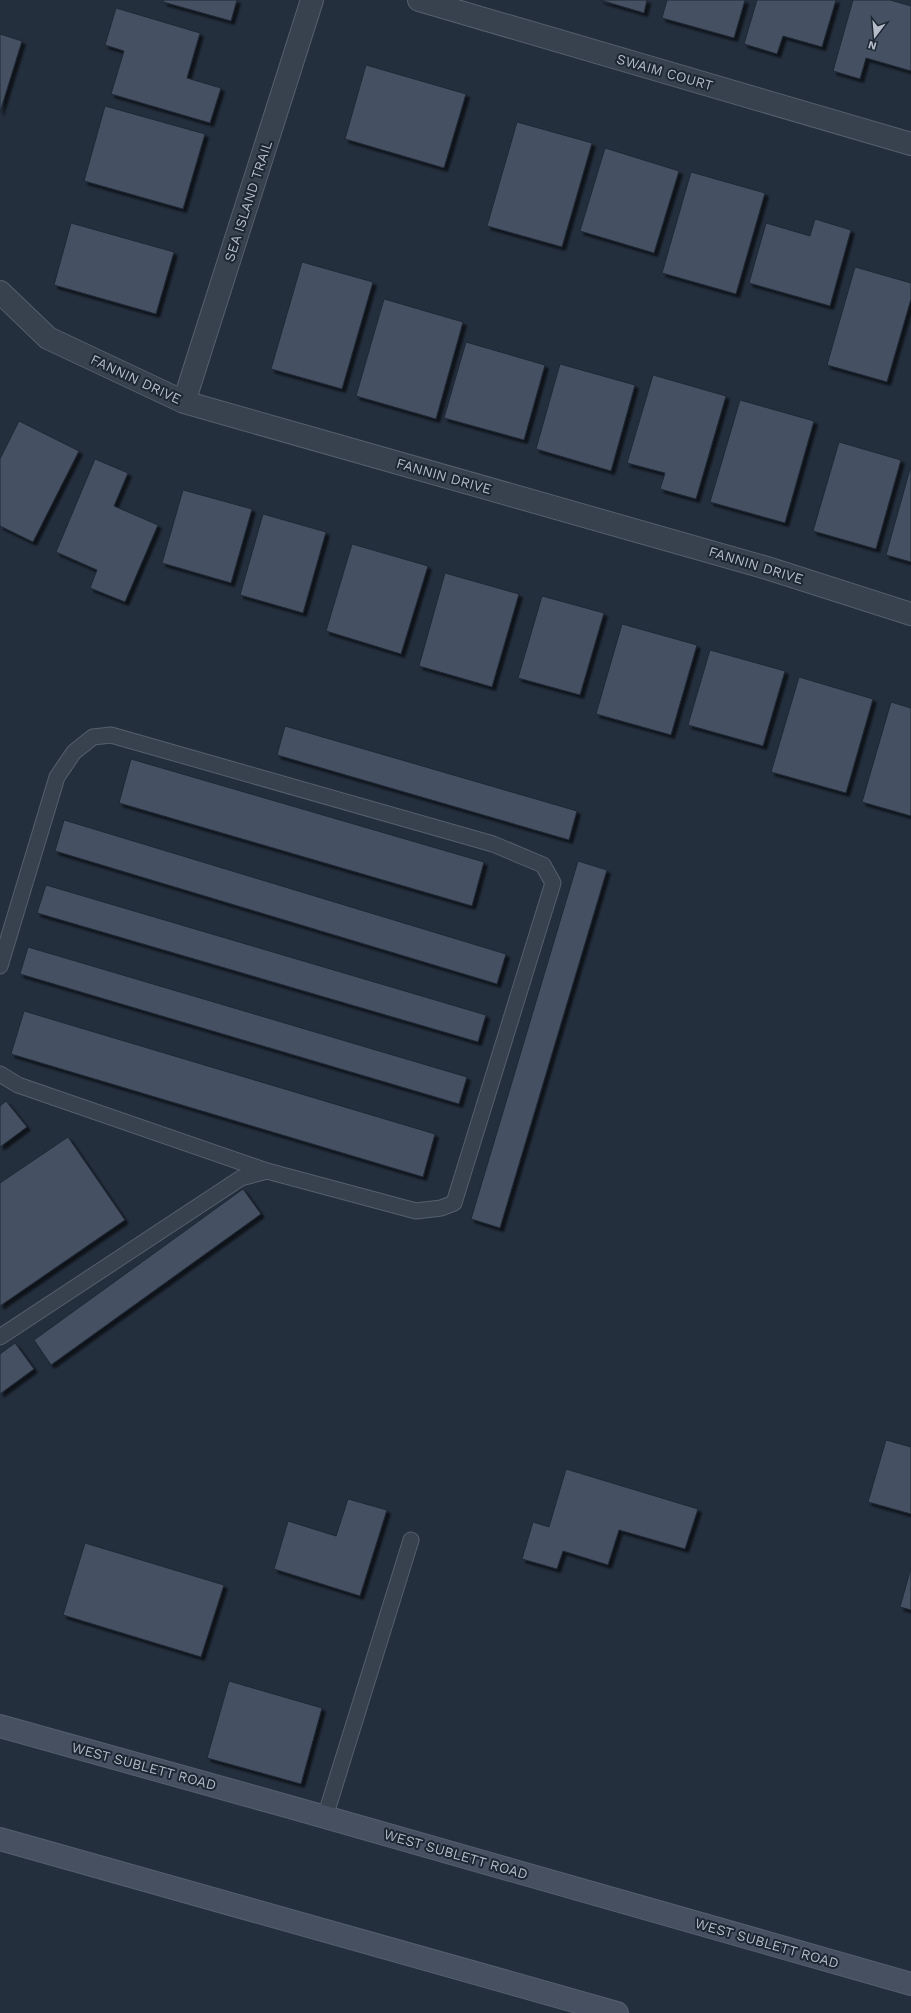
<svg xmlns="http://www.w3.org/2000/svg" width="911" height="2013" font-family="'Work Sans',sans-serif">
<defs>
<filter id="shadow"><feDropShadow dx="3.5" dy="3.5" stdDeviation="1" flood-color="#0009"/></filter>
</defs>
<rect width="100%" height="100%" fill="#242f3e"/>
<path fill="#455162" stroke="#1f2835" filter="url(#shadow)" d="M164 0H237L231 21 163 2Z
M600 0H647L644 13Z
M667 0H745L734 38 662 18Z
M757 0H836L822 47 783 36 777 54 744 44Z
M853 0H890L911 6V71L866 58 860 79 833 71Z
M116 8 200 33 187 78 221 88 210 123 111 94 124 51 105 45Z
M0 34 22 41 0 112Z
M366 65 466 94 444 168 345 139Z
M105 106 205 134 183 209 84 181Z
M517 122 592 143 562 247 487 226Z
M605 148 679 171 654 253 580 231Z
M691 172 765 193 736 294 662 273Z
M815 219 851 230 830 306 749 283 766 223 810 236Z
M71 223 174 252 156 314 54 285Z
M302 262 373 282 342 389 271 369Z
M855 267 911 283V299L887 382 827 365Z
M384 299 463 322 436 419 356 396Z
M466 342 545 365 524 440 444 418Z
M560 364 635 385 611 471 536 449Z
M653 375 726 396 696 499 660 489 665 473 627 463Z
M740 400 814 421 785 523 710 502Z
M19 421 79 451 33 542 0 526V459Z
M839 442 901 460 876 549 813 531Z
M95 459 128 473 114 506 158 525 125 602 90 588 97 570 56 552Z
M910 469 911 470V562L886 555Z
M183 490 252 509 231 583 162 563Z
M263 514 326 532 303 613 240 595Z
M352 544 428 566 401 654 326 631Z
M445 573 519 594 492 687 419 666Z
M542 596 604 613 580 695 518 678Z
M622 624 697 645 671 735 596 714Z
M710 650 785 671 763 746 688 725Z
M799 677 873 699 846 793 771 772Z
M891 702 911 708V816L862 802Z
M285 726 577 811 569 840 277 755Z
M131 759 484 862 472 906 119 803Z
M64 820 506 954 497 984 55 851Z
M578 861 607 870 500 1228 471 1219Z
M46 885 486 1015 478 1042 37 913Z
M28 947 467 1077 459 1104 20 974Z
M24 1011 435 1134 423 1177 11 1054Z
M6 1101 27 1127 0 1147V1106Z
M68 1137 125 1220 0 1306V1183Z
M243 1189 261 1214 51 1365 34 1340Z
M15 1343 34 1369 0 1394V1354Z
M886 1440 911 1447V1514L868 1502Z
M566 1469 698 1509 685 1549 619 1530 608 1565 563 1551 557 1569 522 1559 533 1522 549 1527Z
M348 1499 387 1510 360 1596 274 1569 288 1521 336 1536Z
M85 1543 224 1585 201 1657 63 1615Z
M911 1568V1610L900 1607Z
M229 1681 322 1708 301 1784 207 1758Z"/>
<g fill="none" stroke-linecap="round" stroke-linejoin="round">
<defs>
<path id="service" d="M0 966 57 777 74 752 93 737 111 735 493 844 543 865 553 883 454 1203 441 1208 416 1211 267 1171 18 1085 0 1074
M0 1337 241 1178 267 1171
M325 1817 411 1540"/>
<path id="minor" d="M419 0 911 144
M0 292 48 338 184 402 767 568 911 614
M184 402 312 0"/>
<path id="secondary" d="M0 1726 290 1807 911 1984
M0 1839 617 2013"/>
</defs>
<use href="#service" stroke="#565f6c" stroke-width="17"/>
<use href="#minor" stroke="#565f6c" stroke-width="24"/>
<use href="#secondary" stroke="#565f6c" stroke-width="24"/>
<use href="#service" stroke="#38414e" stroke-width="15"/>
<use href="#minor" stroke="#38414e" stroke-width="22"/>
<use href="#secondary" stroke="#465061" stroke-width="22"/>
</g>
<g text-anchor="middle" stroke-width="4" stroke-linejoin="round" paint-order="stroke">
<g font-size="14" fill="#b4bcc9" stroke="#1d2633">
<text transform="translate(665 72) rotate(16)" y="5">SWAIM COURT</text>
<text transform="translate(248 201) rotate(-72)" y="5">SEA ISLAND TRAIL</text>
<text transform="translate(136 379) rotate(25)" y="5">FANNIN DRIVE</text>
<text transform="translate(444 476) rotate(16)" y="5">FANNIN DRIVE</text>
<text transform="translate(756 565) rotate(17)" y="5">FANNIN DRIVE</text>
<text transform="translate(144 1766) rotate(15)" y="5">WEST SUBLETT ROAD</text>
<text transform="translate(456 1854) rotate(16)" y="5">WEST SUBLETT ROAD</text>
<text transform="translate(767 1943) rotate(16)" y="5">WEST SUBLETT ROAD</text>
</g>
</g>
<g transform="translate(875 36) rotate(196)" stroke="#1d2633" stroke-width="3" paint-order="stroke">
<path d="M0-3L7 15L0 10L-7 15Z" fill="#b4bcc9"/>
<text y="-6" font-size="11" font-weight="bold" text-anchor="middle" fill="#b4bcc9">N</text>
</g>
</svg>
